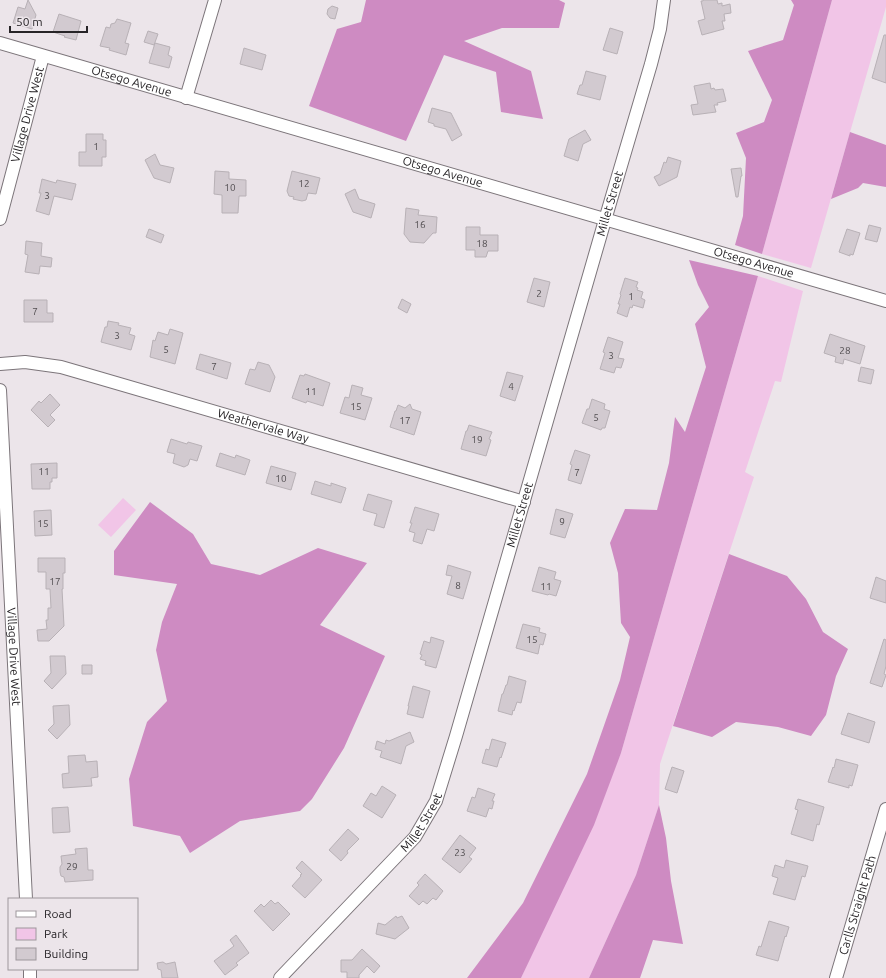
<svg xmlns="http://www.w3.org/2000/svg" width="886" height="978" font-family="Ubuntu,sans-serif">
<rect width="100%" height="100%" fill="#ece5ea"/>
<path fill="#f1c5e7" d="M832 0H886V7L811 268 762 254Z
M758 276 803 291 781 382 775 381 745 472 754 477 660 764 659 805 636 875 589 978H521L621 753Z
M123 498 136 510 111 537 98 525Z"/>
<path fill="#ce8bc2" d="M366 0H559L565 3 559 28H502L464 41 531 71 543 119 501 112 496 72 444 55 406 141 309 106 337 29 361 22Z
M791 0H832L762 254 735 245 743 216 746 158 736 133 764 122 772 100 748 51 783 40 794 5Z
M850 132 886 145V187L863 183 858 188 831 199Z
M689 260 758 276 621 753 594 825 521 978H467L523 903 587 774 620 680 630 637 621 623 618 573 610 543 625 509 657 510 669 463 675 417 685 432 706 367 695 324 709 307 698 285Z
M150 502 193 534 211 564 260 575 318 548 367 563 320 625 385 656 344 748 312 799 300 811 240 821 190 853 180 836 133 826 129 779 147 722 167 701 156 650 162 622 177 584 114 575V551Z
M729 554 787 576 806 599 823 632 848 649 836 676 826 715 811 736 778 727 736 722 712 737 673 726Z
M659 805 666 838 671 881 683 944 653 940 640 978H589L636 875Z"/>
<path fill="#d2cad0" stroke="#b8b1b6" d="M28 0 36 15 32 29 13 23 18 7 25 9Z
M703 0H717L718 4 722 3V6L730 4 731 13 724 14 725 21H722L724 29 702 35 698 21 705 19 701 1H703Z
M332 6 338 8 335 19 330 18 327 14 328 9Z
M59 14 81 21 76 40 64 37 65 36 53 32Z
M117 19 131 23 125 43 129 44 126 55 109 50 110 48 100 46 106 27 110 28 111 24 115 23Z
M610 28 623 32 617 54 603 50Z
M148 31 158 34 154 45 144 42Z
M884 35H886V83L872 78Z
M155 43 170 47 168 55 172 57 169 68 149 63Z
M244 48 266 55 262 70 240 64Z
M586 71 606 76 600 100 577 94 580 85H582Z
M710 83 711 89 714 88 715 90 723 89 726 101 717 103 718 105H714L716 112 693 115 691 105 698 104 694 86Z
M432 108 451 113 462 135 452 141 446 129 434 126V124L428 122Z
M585 130 591 140 583 144 578 161 564 156 569 139Z
M86 134H103V140H106V157H102V166H79V152H86Z
M155 154 160 165 174 168 170 183 154 178 145 160Z
M668 157 681 161 677 177 659 186 654 177 660 174 664 162 666 163Z
M741 168 742 176H741L738 197H736L731 169Z
M215 171 229 172V179L246 180V196H239L238 213H222V195L214 194Z
M292 171 320 178 316 194 308 193 306 200 302 201 293 199 294 197 289 196 287 191Z
M42 179 56 183 57 180 76 184 72 200 54 196 49 215 36 211 41 193H39Z
M355 189 359 199 375 204 371 218 353 212 345 194Z
M406 208 419 210 418 215 437 217 436 233H433L424 243 410 242 404 234Z
M869 225 881 228 877 242 865 239Z
M466 227H480V235H498V251H488L486 257H475V250H466Z
M149 229 164 235 161 243 146 237Z
M847 229 860 233 853 255 850 254V256L839 252Z
M26 241 42 243 41 256 52 258 51 267 40 266 39 274 25 272 28 255 25 254Z
M534 278 550 282 544 307 527 302Z
M625 278 638 282 636 287 638 288 637 290 643 292 641 298 645 300 643 308 633 305 632 308 630 307 627 317 617 313 620 304H618L621 295 620 294Z
M402 299 411 304 407 313 398 308Z
M24 300H47V313H53V322H24Z
M108 321 119 323 118 325 131 328 129 334 135 336 131 350 101 342 105 327H107Z
M170 329 183 333 175 364 150 357 153 340 155 341 158 332 168 335Z
M830 334 865 346 860 364 844 359 843 364 835 362 836 357 824 353Z
M608 337 623 342 618 358 624 359 621 368 616 367 614 373 600 369 605 353 603 352Z
M200 354 231 363 227 379 196 369Z
M258 362 269 365 275 377 270 392 245 384 250 369 255 370Z
M861 367 874 370 871 384 858 381Z
M507 372 523 376 515 401 500 396Z
M305 374 330 383 323 406 307 401 306 403 292 398 300 375 304 376Z
M352 385 363 388 361 395 372 398 365 420 340 413 345 397 349 398Z
M50 394 60 405 50 415 55 420 48 427 31 410 39 401 41 403Z
M592 399 605 404 604 409 610 411 605 428H602L601 430 582 423 587 409H589Z
M410 404 412 409 421 412 414 435 390 427 395 411H396L398 405 405 408Z
M469 425 492 432 489 439 491 440 486 456 461 449 466 431H467Z
M171 439 187 444 188 442 202 446 197 461 190 459 188 465 184 467 173 463 175 454 167 452Z
M575 450 590 455 581 484 568 480 572 465 570 464Z
M220 453 235 458 236 455 250 460 245 475 216 466Z
M57 463V478H52V482H50V489H32L31 464Z
M271 466 296 473 291 490 266 483Z
M315 481 331 486V483L346 488 341 503 311 494Z
M368 494 392 501 384 528 374 525 377 514 363 510Z
M415 507 439 514 434 531 427 529 422 544 413 541 415 533 409 531 412 523H410Z
M556 509 573 514 565 538 550 534Z
M51 510 52 535 35 536 34 511Z
M38 558H65V573H63V589H62L64 626 49 641H38L37 630 47 629 46 620H48V608H51L50 589H46V572H38Z
M448 565 471 572 463 599 447 594 452 576 446 575Z
M539 567 556 572 554 579 561 581 556 596 549 594 548 595 532 591Z
M876 577 886 581V603L870 598Z
M523 624 540 628 539 632 546 634 543 645 540 644 538 654 516 648Z
M431 637 444 641 436 668 425 665 426 661 420 659 422 655 420 654 424 641 430 643Z
M884 639 886 640V666L884 674 886 675 882 687 870 683Z
M50 656H65L66 674 52 689 44 681 51 673Z
M82 665H92V674H82Z
M509 676 526 681 521 703 517 702 514 711 513 710 512 715 498 711 502 694H503L506 685H507Z
M413 686 430 691 423 718 407 714 409 706H408Z
M69 705 70 725 57 739 48 730 54 724 53 706Z
M848 713 875 722 869 743 841 734Z
M410 732 414 742 406 746 401 764 380 757 382 751 375 749 377 741 385 744 386 740 389 741Z
M492 739 506 743 501 758 500 757 497 767 482 763 486 749 489 750Z
M85 755 86 762 97 761 98 777 91 778 92 786 63 788 62 774 69 773 68 756Z
M836 759 858 765 852 786 849 785V788L828 782 833 767 834 768Z
M672 767 684 771 677 793 665 789Z
M382 786 396 795 382 818 363 806 371 793 376 796Z
M478 788 495 794 492 801H494L492 809 489 808 486 817 467 811 472 797 475 798Z
M798 799 824 807 819 825 817 824 813 841 791 834 798 810 795 809Z
M68 807 70 832 53 833 52 808Z
M348 829 359 839 347 851 348 853 341 861 329 850Z
M460 835 476 848 469 857 472 859 460 873 442 859Z
M87 848 88 870H93V880L65 882 64 877 61 876 60 872V867L62 864 61 856 76 854 75 849Z
M786 860 808 866 805 877 802 876 795 900 773 894 778 878 772 876 775 865 784 868Z
M302 861 322 880 305 898 292 886 301 876 300 875 302 874 296 868Z
M425 874 443 891 436 900 433 898 427 904 423 901 419 905 409 896 419 885 417 883Z
M271 900 275 904 278 902 290 914 273 931 254 911 261 904 264 907Z
M396 916 397 918 402 916 409 928 395 939 376 934 378 923 385 925Z
M769 921 789 927 786 937 785 936 778 961 756 955 759 946 761 947Z
M236 935 249 953 236 963 238 965 225 975 214 961 234 946 230 940Z
M362 949 380 966 374 973 367 966 359 975V978H347V972H341V960H352Z
M163 962 166 964 175 962 178 978H162L161 970 158 969 157 963Z"/>
<g fill="none" stroke-linecap="round" stroke-linejoin="round">
<defs>
<g id="minor">
<path id="s1" d="M0 43 886 301"/>
<path d="M186 98 215 0"/>
<path id="s2" d="M0 219 43 56"/>
<path id="s3" d="M0 364 25 362 61 367 99 378 524 502"/>
<path id="s4" d="M0 390 26 899"/>
<path d="M30 969V978"/>
<path id="s5" d="M280 978 415 837 436 801 456 736 605 220 651 64 660 29 664 0"/>
<path id="s6" d="M836 978 886 809"/>
</g>
</defs>
<use href="#minor" stroke="#7c757a" stroke-width="14"/>
<use href="#minor" stroke="#fff" stroke-width="12"/>
</g>
<g text-anchor="middle" stroke-width="3" stroke-linejoin="round" paint-order="stroke">
<g font-size="10" fill="#524e51">
<text x="96" y="150">1</text>
<text x="304" y="187">12</text>
<text x="230" y="191">10</text>
<text x="47" y="199">3</text>
<text x="420" y="228">16</text>
<text x="482" y="247">18</text>
<text x="539" y="297">2</text>
<text x="631" y="300">1</text>
<text x="35" y="315">7</text>
<text x="117" y="339">3</text>
<text x="166" y="353">5</text>
<text x="845" y="354">28</text>
<text x="611" y="359">3</text>
<text x="214" y="370">7</text>
<text x="511" y="390">4</text>
<text x="311" y="395">11</text>
<text x="356" y="410">15</text>
<text x="596" y="421">5</text>
<text x="405" y="424">17</text>
<text x="477" y="443">19</text>
<text x="44" y="475">11</text>
<text x="577" y="476">7</text>
<text x="281" y="482">10</text>
<text x="562" y="525">9</text>
<text x="43" y="527">15</text>
<text x="55" y="585">17</text>
<text x="458" y="589">8</text>
<text x="546" y="590">11</text>
<text x="532" y="643">15</text>
<text x="460" y="856">23</text>
<text x="72" y="870">29</text>
</g>
<g font-size="12" fill="#272427" stroke="#ece5ea">
<text dy="4" stroke="none"><textPath href="#s1" startOffset="137">Otsego Avenue</textPath></text>
<text dy="4" stroke="none"><textPath href="#s2" startOffset="108">Village Drive West</textPath></text>
<text dy="4" stroke="none"><textPath href="#s1" startOffset="461">Otsego Avenue</textPath></text>
<text dy="4" stroke="none"><textPath href="#s5" startOffset="859">Millet Street</textPath></text>
<text dy="4" stroke="none"><textPath href="#s1" startOffset="785">Otsego Avenue</textPath></text>
<text dy="4" stroke="none"><textPath href="#s3" startOffset="272">Weathervale Way</textPath></text>
<text dy="4" stroke="none"><textPath href="#s5" startOffset="535">Millet Street</textPath></text>
<text dy="4" stroke="none"><textPath href="#s4" startOffset="267">Village Drive West</textPath></text>
<text dy="4" stroke="none"><textPath href="#s5" startOffset="211">Millet Street</textPath></text>
<text dy="4" stroke="none"><textPath href="#s6" startOffset="76">Carlls Straight Path</textPath></text>
</g>
</g>
<rect x="8" y="898" width="130" height="72" fill="#ece5ea" stroke="#9d989c"/>
<rect x="16" y="911" width="20" height="6" fill="#ffffff" stroke="#9d989c"/>
<text x="44" y="918" font-size="12" fill="#272427">Road</text>
<rect x="16" y="928" width="20" height="12" fill="#f1c5e7" stroke="#9d989c"/>
<text x="44" y="938" font-size="12" fill="#272427">Park</text>
<rect x="16" y="948" width="20" height="12" fill="#d2cad0" stroke="#9d989c"/>
<text x="44" y="958" font-size="12" fill="#272427">Building</text>
<path d="M10 26v6h77v-6" fill="none" stroke="#272427" stroke-width="2"/>
<text x="16" y="26" font-size="12" fill="#272427" stroke="#ece5ea" stroke-width="3" paint-order="stroke">50 m</text>
</svg>
